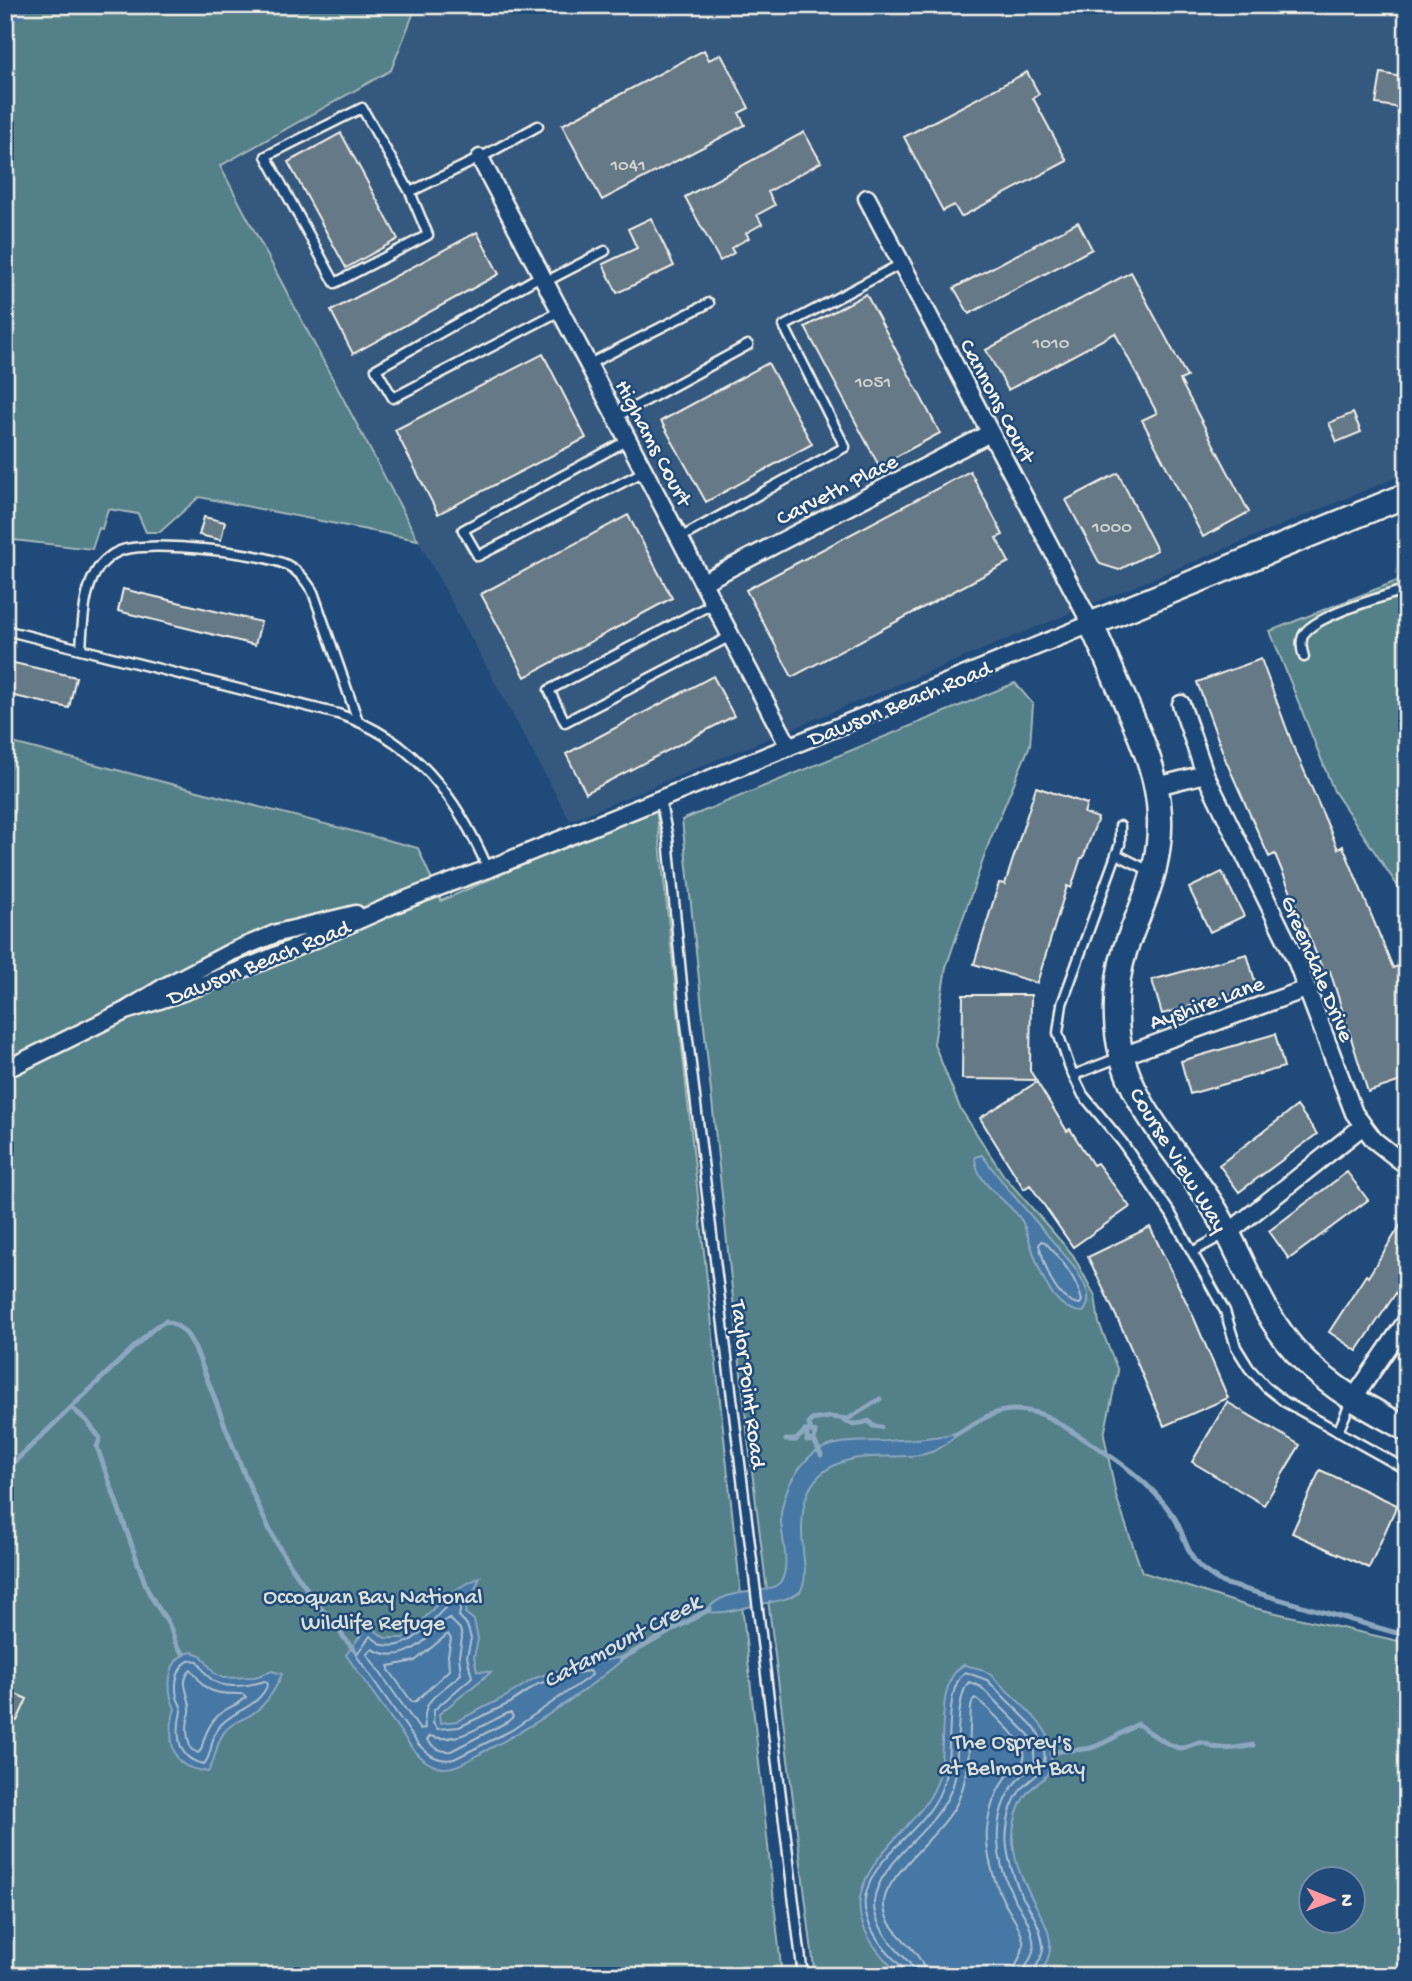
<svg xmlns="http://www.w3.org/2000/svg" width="1412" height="1981" font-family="'Gochi Hand',sans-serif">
<rect width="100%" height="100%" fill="#1f4a7a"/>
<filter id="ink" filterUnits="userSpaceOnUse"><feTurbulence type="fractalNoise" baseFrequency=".0143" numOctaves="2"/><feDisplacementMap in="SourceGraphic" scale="14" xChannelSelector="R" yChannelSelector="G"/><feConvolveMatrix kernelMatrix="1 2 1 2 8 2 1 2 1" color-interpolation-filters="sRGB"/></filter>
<g filter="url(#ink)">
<path fill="#34587e" d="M414 5H1407V473L570 821 418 540 220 166 390 70 412 17Z"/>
<path fill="#528089" stroke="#a3b8b8" stroke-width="2" fill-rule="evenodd" d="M5 5H414L412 17 391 70 220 166 418 540 199 497 160 532H146L138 514 108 509 102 529 99 528 92 549 5 539Z
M818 5H951L942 8 883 13Z
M1407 577V900L1334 791 1270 631Z
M1015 683 1033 704 1030 745 990 840 946 967 934 1044 960 1108 1004 1176 1073 1255 1095 1296 1099 1323 1118 1371 1104 1435 1116 1496 1142 1572 1250 1607 1407 1643V1976H815L748 1439 682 820ZM1310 1880H1352V1922H1310Z
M5 741 418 848 441 901 656 806 782 1976H5Z"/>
<path fill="#4777a4" stroke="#8ca8bf" stroke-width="2" d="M982 1155 1008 1189 1074 1266C1082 1279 1096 1298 1083 1312 1043 1310 1035 1249 1022 1221 1008 1199 976 1186 975 1157Z
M960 1432C952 1439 943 1446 934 1451 914 1460 877 1454 854 1459 804 1469 799 1506 803 1550 804 1565 808 1578 800 1592 788 1600 776 1601 762 1604 739 1608 730 1614 705 1612 728 1582 767 1599 781 1581 792 1565 779 1531 781 1513 783 1502 787 1487 793 1478 798 1470 806 1459 814 1453 834 1439 863 1442 886 1441 910 1439 936 1439 960 1432Z
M480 1577 465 1613 474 1620 478 1639 474 1657 477 1671 491 1672 439 1714 440 1723 457 1721 507 1696 535 1678 566 1668 627 1656C583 1694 534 1726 483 1752 471 1758 457 1769 443 1768 429 1766 421 1758 412 1748L346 1655 364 1631 375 1620 376 1631 385 1638H404L422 1621 441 1600 462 1586Z
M192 1652 201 1655 214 1673 223 1678 255 1677 272 1671 282 1674C275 1690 267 1704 252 1714 243 1720 232 1722 225 1731 215 1743 217 1758 208 1772 198 1770 184 1768 178 1759 169 1746 170 1723 175 1709 166 1689 166 1657 192 1652Z
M964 1665 981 1669 991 1675C1005 1690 1043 1721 1048 1737 1052 1750 1054 1768 1044 1778 1039 1783 1033 1786 1028 1792 1017 1805 1012 1826 1013 1842 1014 1857 1020 1875 1027 1888 1041 1920 1065 1942 1038 1976H901C843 1921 848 1888 901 1832 916 1816 933 1799 939 1776 946 1748 935 1678 964 1665Z"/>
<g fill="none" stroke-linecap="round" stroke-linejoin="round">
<path stroke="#afc0cd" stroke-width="2" d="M1041 1241 1045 1242C1061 1259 1077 1278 1082 1301L1080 1304C1053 1301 1046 1267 1039 1245Z
M458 1597 462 1600 459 1616 467 1625 471 1638 467 1657 472 1677 434 1710 433 1723 437 1729 459 1727 510 1703 538 1684 568 1675 588 1671 591 1672 592 1675 512 1730 454 1759C437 1762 429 1755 418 1744L356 1655 370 1636C375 1639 379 1644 384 1645 417 1652 434 1612 458 1597Z
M449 1618 460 1629 462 1638 459 1656 461 1674C441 1693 421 1697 425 1728L420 1730 367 1654 372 1649C397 1662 415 1651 433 1633 439 1628 442 1621 449 1618Z
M448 1634 451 1639 448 1655 449 1670 416 1701 412 1702 389 1670V1666L415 1661Z
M191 1660 198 1661C201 1666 204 1672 208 1676 220 1691 249 1686 265 1681L268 1684C258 1709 233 1709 218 1728 210 1738 213 1755 204 1764 181 1760 177 1743 179 1723 179 1717 182 1712 181 1707 180 1703 178 1701 177 1697 174 1683 177 1665 191 1660Z
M191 1670C196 1674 198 1679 202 1684 213 1695 228 1694 243 1694L246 1697C241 1703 234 1705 227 1709 211 1718 205 1733 201 1750L198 1753 191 1749C188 1741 186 1729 188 1720 189 1713 191 1715 190 1708 190 1695 178 1682 191 1670Z
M508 1713H511L513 1717 507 1722 451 1751C440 1752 434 1748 427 1740L430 1736C457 1745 484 1724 508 1713Z
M905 1976C904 1966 896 1962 890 1955 877 1941 862 1918 865 1898 873 1853 925 1831 941 1790 945 1780 947 1770 948 1759 951 1736 946 1687 965 1672L987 1680 1036 1729C1042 1740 1049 1759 1041 1770 1036 1777 1027 1782 1021 1789 1013 1800 1008 1815 1007 1829 1004 1849 1012 1873 1020 1892 1030 1911 1041 1924 1043 1946 1044 1959 1034 1965 1033 1976
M914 1976C913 1963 905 1959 897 1950 886 1938 873 1919 874 1902 876 1866 932 1831 948 1797 951 1791 954 1784 955 1777 959 1755 955 1696 969 1682L981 1687 1029 1735 1033 1742 1035 1764C1027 1772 1018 1778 1012 1787 990 1820 996 1862 1013 1896 1021 1911 1031 1923 1033 1940 1036 1959 1025 1960 1024 1976
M925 1976C924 1946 882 1934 884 1902 886 1874 943 1833 957 1803 971 1773 969 1739 971 1707L973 1700 975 1698C984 1704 1021 1740 1023 1748 1024 1750 1025 1758 1024 1759 1022 1764 1012 1770 1009 1774 996 1789 989 1810 987 1829 985 1851 994 1882 1004 1902 1011 1915 1020 1926 1023 1940 1025 1955 1014 1961 1014 1976"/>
<path stroke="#8ca8bf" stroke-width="5" d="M73 1409 86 1420 100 1438 97 1447 146 1586C153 1603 161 1610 169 1625 176 1638 171 1641 184 1654
M842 1419C849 1426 861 1424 869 1421L873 1426 881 1427
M805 1431 807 1434V1441L814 1440
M955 1435C972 1425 992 1410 1013 1410 1046 1410 1055 1422 1081 1437 1116 1459 1150 1481 1174 1517 1183 1531 1186 1551 1197 1564 1204 1572 1215 1578 1223 1583L1407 1636
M786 1440H796L805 1431H811
M821 1455 814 1440 815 1432 811 1431 809 1424 811 1420 830 1417 848 1419 880 1399
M5 1471 155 1327 166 1321C187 1328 190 1338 199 1358 223 1419 245 1483 276 1542 298 1580 327 1617 355 1651
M621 1659 710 1609
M1051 1754C1064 1748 1077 1751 1091 1748 1108 1743 1122 1732 1138 1724 1146 1730 1172 1749 1182 1748 1189 1747 1194 1741 1203 1743 1207 1743 1210 1746 1213 1747 1227 1750 1239 1748 1253 1745"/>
<path stroke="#4777a4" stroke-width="32" d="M5 9 12 5"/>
</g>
<path fill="#667987" stroke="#f4f1e8" stroke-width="2" d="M704 50 709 60 721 54 749 108 739 113 745 125 602 200 562 125Z
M1027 72 1039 94 1033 98 1067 161 961 217 954 205 943 211 904 137Z
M1381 73 1407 78V109L1376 104Z
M804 132 821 162 768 192 775 205 757 215 762 224 746 233 749 238 731 248 734 253 720 261 685 197Z
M341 133 398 239 346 268 288 162Z
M651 218 674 266 617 293 603 264 637 248 628 229Z
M1078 222 1092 249 969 314 954 288Z
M477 232 499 274 353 354 331 311Z
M1131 272 1187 377 1180 380 1249 512 1203 537 1142 420 1157 413 1115 333 1008 390 986 350Z
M866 294 940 433 879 466 805 327Z
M543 354 586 438 438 514 395 430Z
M768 363 812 444 706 502 661 421Z
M1353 413 1361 432 1337 442 1329 423Z
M970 471 1003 535 996 538 1009 562 792 677 746 590Z
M1118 473 1157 550 1119 570 1100 564 1066 500Z
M628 515 672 598 525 677 481 594Z
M204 517 225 522 221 540 199 535Z
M123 589 261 622 255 645 118 611Z
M1261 659 1296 754H1297L1338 849 1343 846 1393 968 1398 966 1407 993V1079L1368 1092 1330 971 1324 973 1275 854 1269 857 1226 761 1197 682Z
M5 661 76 677 69 708 5 694Z
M713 676 734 716 586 793 566 754Z
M1036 787 1087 804 1084 813 1098 818 1083 858H1081L1071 888 1067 886 1037 983 974 964 999 883 1005 884Z
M1222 872 1244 916 1210 932 1189 888Z
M1247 954 1257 988 1162 1014 1152 980Z
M963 995H1031L1030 1071 1036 1080 962 1079Z
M1275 1034 1284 1067 1190 1094 1181 1061Z
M1037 1082 1067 1131 1070 1129 1093 1165 1097 1163 1130 1207 1073 1247 1030 1185 1024 1189 980 1118Z
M1297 1106 1317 1134 1239 1192 1219 1165Z
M1347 1172 1368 1200 1289 1259 1269 1231Z
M1407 1215V1287L1402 1284 1357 1351 1329 1332 1366 1275 1368 1277Z
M1150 1227 1194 1318 1228 1398 1164 1426 1126 1337 1088 1257Z
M1227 1402 1300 1445 1264 1505 1192 1462Z
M1320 1470 1397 1505 1369 1568 1292 1533Z
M9 1691 27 1699 17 1721 5 1716V1699Z"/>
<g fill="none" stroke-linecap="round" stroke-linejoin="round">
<defs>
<path id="lane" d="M410 192 428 235 335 283 266 156 362 108 410 192 480 158 538 126
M542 275 376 369 393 398 560 311
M545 282 605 251
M589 364 709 303
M616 417 748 345
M628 440 463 530 478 556 645 471
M680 538 845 447 784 326 901 264
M714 603 549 690 565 722 731 636
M5 630 338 714C413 738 458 798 488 869
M81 649C83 621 83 577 108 558 115 552 123 549 132 548 164 543 259 552 287 565 299 571 306 581 313 592L358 721
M1304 657C1302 651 1300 643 1303 636 1311 616 1386 596 1407 589
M660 798 668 838 685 1015 803 1976
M1120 826V844L1062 1004 1058 1033 1070 1068 1083 1095 1122 1142 1171 1214 1225 1311 1236 1347 1249 1368 1266 1387 1285 1402 1407 1470
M1116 854 1150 871
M1074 1075 1120 1057
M1192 1252 1227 1233
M1338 1432 1352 1399"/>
<path id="street" d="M480 158 789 747
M703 582 990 433
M1181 704 1205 774
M1157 786 1205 774 1296 960 1354 1113 1374 1140 1407 1166
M125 1011C215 984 302 945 388 907 421 893 455 881 488 869L1091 624 867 198
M1122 1056 1306 989
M5 1070 125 1011 164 987 231 952 277 933 356 914
M1228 1233 1363 1126
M1353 1399 1407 1320"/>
<path id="secondary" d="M1407 495 1091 624C1103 650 1114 676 1125 701 1150 758 1169 801 1155 865 1149 894 1135 921 1125 950 1117 975 1115 1001 1117 1028 1123 1101 1177 1149 1214 1208 1244 1257 1260 1316 1302 1358 1332 1389 1369 1409 1407 1429"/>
</defs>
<use href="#lane" stroke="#f4f1e8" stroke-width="13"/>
<use href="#street" stroke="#f4f1e8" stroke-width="21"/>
<use href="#secondary" stroke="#f4f1e8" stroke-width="28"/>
<use href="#lane" stroke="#1f4a7a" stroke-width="8"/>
<use href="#street" stroke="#1f4a7a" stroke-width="16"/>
<use href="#secondary" stroke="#1f4a7a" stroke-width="23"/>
</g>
</g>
<g text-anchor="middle" stroke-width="5" stroke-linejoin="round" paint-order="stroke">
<g font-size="19" fill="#d0d3d0">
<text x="628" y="170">1041</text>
<text x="1051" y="348">1010</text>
<text x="873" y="387">1051</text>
<text x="1112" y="532">1000</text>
</g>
<g font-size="23" fill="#f4f1e8" stroke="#1f4a7a">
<text transform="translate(999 400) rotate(62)" y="8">Cannons Court</text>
<text transform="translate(655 442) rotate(62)" y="8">Highams Court</text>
<text transform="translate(836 488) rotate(-27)" y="8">Carveth Place</text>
<text transform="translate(899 702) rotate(-22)" y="8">Dawson Beach Road</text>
<text transform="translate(258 961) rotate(-22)" y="8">Dawson Beach Road</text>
<text transform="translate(1319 968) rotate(67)" y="8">Greendale Drive</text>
<text transform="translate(1206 1001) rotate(-20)" y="8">Ayshire Lane</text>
<text transform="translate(1180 1159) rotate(58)" y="8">Course View Way</text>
<text transform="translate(750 1384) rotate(83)" y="8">Taylor Point Road</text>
</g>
<g font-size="23" fill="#dce0da" stroke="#1f4a7a">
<text x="373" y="1603">Occoquan Bay National<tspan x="373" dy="26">Wildlife Refuge</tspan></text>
<text x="1012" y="1748">The Osprey's<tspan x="1012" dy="26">at Belmont Bay</tspan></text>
</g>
<g font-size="24" font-style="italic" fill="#dadfde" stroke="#1f4a7a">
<text transform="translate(621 1640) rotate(-28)" y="8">Catamount Creek</text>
</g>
</g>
<rect width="1412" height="1981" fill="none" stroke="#1f4a7a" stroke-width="28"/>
<rect x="14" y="14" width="1384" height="1953" fill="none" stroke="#f4f1e8" stroke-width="2.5" filter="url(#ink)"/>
<g transform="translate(1332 1900) rotate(91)"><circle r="33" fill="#1f4a7a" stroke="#748da6" stroke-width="2"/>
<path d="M0-5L12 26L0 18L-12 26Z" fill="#ff9aa2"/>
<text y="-10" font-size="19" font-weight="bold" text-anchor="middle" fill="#f4f1e8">N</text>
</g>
</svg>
